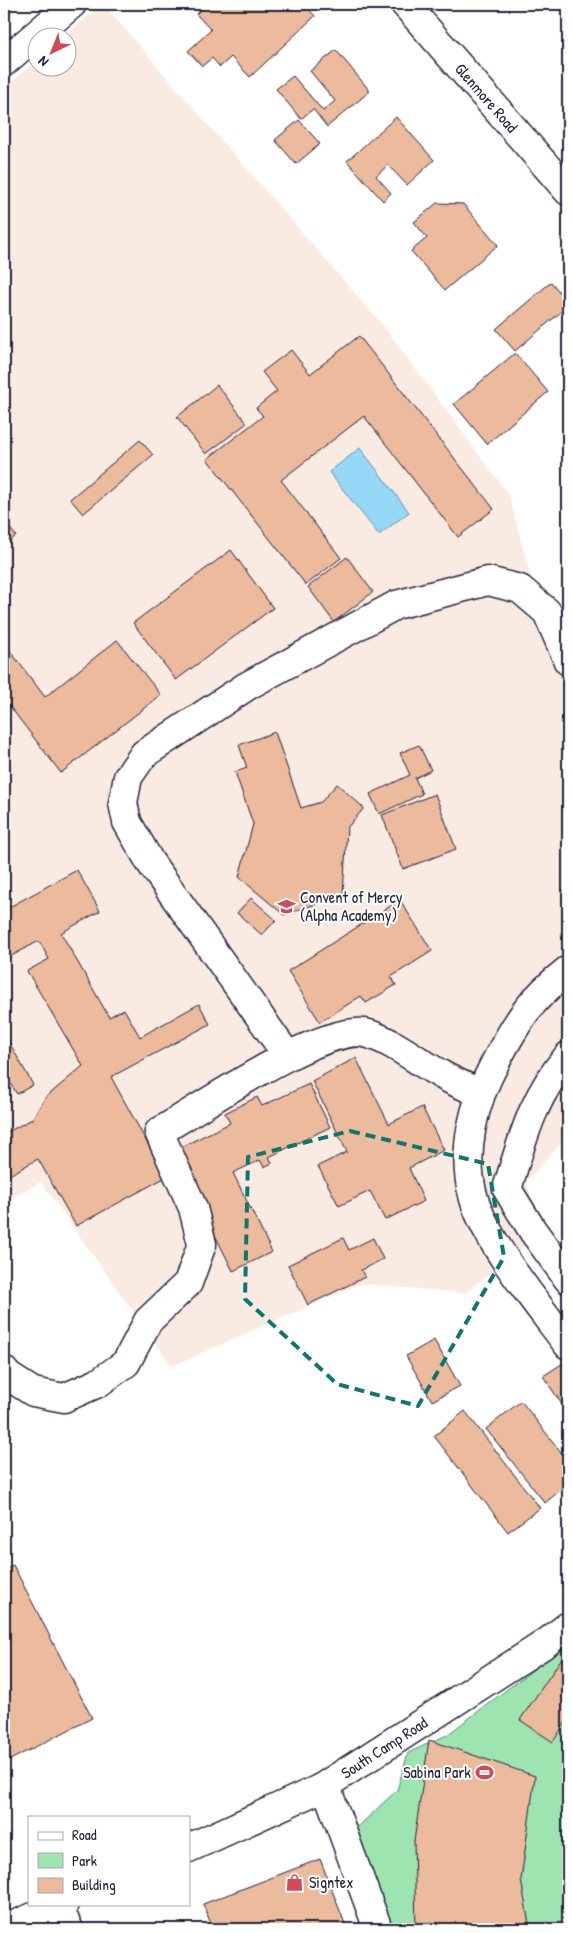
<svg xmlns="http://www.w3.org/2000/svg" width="572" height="1933" font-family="'Patrick Hand',sans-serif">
<rect width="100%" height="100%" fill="#fff"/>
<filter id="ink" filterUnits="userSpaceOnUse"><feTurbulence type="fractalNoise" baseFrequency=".02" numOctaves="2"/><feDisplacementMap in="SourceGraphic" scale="10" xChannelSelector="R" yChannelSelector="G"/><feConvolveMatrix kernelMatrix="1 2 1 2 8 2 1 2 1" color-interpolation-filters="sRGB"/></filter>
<g filter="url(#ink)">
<path fill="#f9eae2" d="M103 4 385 328 509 495 540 613 568 676V1135L526 1182 535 1205 533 1231 525 1246 465 1293 360 1284 172 1366 41 1182 4 1201V89L37 59 38 68H68V38L63 37Z"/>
<path fill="#9de4b1" stroke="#608376" d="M568 1643V1929H381L346 1838 397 1790 408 1753 447 1735Z"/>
<path fill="#96d8f8" stroke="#688fac" d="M360 448 409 512 379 535 329 472Z"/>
<path fill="#ecba9d" stroke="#22223b" d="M207 4H304L315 16 250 77 231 57 220 67 212 58 202 66 188 51 211 30 196 14Z
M336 50 370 91 327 127 313 109 301 119 276 89 293 76 323 111 335 101 310 71Z
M396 117 434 160 407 185 388 165 376 176 391 193 383 201 347 161Z
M299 120 320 144 296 164 275 140Z
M437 203 463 204 498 245 445 290 411 251 427 238 414 222Z
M551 282 568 302V306L515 351 496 329Z
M359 336 494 509 458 537 364 416 281 480 341 558 306 585 207 459 263 416 256 408 277 391 262 372 291 350 310 374Z
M515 353 548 392 487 444 454 404Z
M217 385 247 423 206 454 177 417Z
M140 440 153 455 83 514 70 499Z
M4 521 16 536 4 546Z
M231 550 273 608 176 680 133 623Z
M347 557 373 592 334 622 308 587Z
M117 640 161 695 61 773 4 699V643L45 697Z
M275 732 301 808 321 802 337 784 364 808 347 828 343 895 284 915 239 877 253 824 235 772 247 768 239 745Z
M419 745 431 770 415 778 422 794 379 814 370 794 410 775 400 753Z
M435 794 456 849 403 869 382 815Z
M77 870 100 911 61 933 109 1017 124 1009 140 1037 199 1004 210 1024 111 1077 166 1177 76 1226 38 1159 4 1178V1134L32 1119 45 1098 83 1066 27 971 49 959 39 941 4 960V910Z
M251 898 276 920 262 935 237 913Z
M400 900 432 951 391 977 396 985 366 1003 361 996 320 1022 288 971Z
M4 1033 33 1085 17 1094 4 1073Z
M356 1058 389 1124 422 1107 444 1150 409 1168 424 1201 385 1220 370 1191 339 1206 318 1166 347 1152 312 1081Z
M309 1084 330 1127 269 1157 272 1163 264 1167 260 1160 233 1173 272 1252 233 1271 173 1151 230 1123 225 1113 257 1097 262 1106Z
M343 1238 349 1250 373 1238 383 1259 361 1270 365 1277 308 1305 288 1265Z
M434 1340 460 1386 432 1401 406 1356Z
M568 1360V1411L567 1412 543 1376Z
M521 1401 568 1461V1484L545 1503 486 1429Z
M465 1411 540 1508 508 1532 434 1436Z
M13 1565 92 1718 4 1763V1569Z
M562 1658 568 1662V1719L553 1742 520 1720Z
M429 1740 535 1776 521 1880 530 1929H416L414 1841Z
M320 1859 347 1929H213L203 1904Z"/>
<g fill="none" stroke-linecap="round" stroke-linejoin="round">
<defs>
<g id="minor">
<path id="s1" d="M405 4 568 191"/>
<path d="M4 62 72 4"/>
<path d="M568 970C530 1000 519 1018 496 1061 474 1102 460 1152 474 1199 488 1245 539 1306 568 1345"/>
<path d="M287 1055 150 862 127 822 123 803 128 777 144 754 247 686 396 605 488 581 520 589 547 612 568 661"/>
<path d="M568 1056C532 1098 523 1138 507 1189L533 1231 568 1279"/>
<path d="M4 1371 8 1376 33 1392 64 1398 98 1383 126 1363 148 1321 188 1283 202 1244 193 1208 159 1132C199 1109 327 1020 369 1034 396 1043 418 1062 442 1075 454 1082 467 1087 480 1093"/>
<path d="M321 1788 329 1795 378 1929"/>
<path d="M58 1907 69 1929"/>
</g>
<g id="major">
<path id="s2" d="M189 1848 321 1788 546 1643 568 1626"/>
<path d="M5 1929 64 1904"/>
</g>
</defs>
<use href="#minor" stroke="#22223b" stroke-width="31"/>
<use href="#major" stroke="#22223b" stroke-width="31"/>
<use href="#minor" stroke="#fff" stroke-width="28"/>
<use href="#major" stroke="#fff" stroke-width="28"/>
</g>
</g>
<path fill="none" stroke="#0f766e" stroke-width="4" stroke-dasharray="10 6" stroke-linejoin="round" d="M350 1131 488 1164 504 1257 418 1406 337 1384 245 1299 248 1157Z"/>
<defs>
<symbol id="school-bare" viewBox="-9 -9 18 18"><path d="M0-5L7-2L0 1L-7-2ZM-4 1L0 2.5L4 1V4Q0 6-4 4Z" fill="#d1495b" stroke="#fff" stroke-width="2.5" paint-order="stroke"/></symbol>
<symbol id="stadium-bare" viewBox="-9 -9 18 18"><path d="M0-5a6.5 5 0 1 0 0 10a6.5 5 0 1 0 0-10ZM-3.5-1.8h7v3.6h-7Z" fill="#d1495b" stroke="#fff" stroke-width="2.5" paint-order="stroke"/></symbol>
<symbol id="shop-bare" viewBox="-9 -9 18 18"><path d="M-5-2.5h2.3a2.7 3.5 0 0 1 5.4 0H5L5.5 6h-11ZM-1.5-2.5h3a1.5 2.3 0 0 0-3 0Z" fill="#d1495b" stroke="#fff" stroke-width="2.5" paint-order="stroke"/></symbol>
</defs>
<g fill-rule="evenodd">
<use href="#school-bare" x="274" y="894" width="25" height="25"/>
<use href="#stadium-bare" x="472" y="1760" width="25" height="25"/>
<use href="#shop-bare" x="282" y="1870" width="25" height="25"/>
</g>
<g text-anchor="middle" stroke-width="4" stroke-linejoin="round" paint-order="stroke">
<g font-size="16" fill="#22223b" stroke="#fff">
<text dy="6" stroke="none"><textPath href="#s1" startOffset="124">Glenmore Road</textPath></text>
<text dy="6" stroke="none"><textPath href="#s2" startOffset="220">South Camp Road</textPath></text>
</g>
<g font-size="16" fill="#22223b" stroke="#fff" text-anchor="start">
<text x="300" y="903">Convent of Mercy<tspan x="300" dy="18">(Alpha Academy)</tspan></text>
<text x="471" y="1778" text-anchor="end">Sabina Park</text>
<text x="309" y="1888">Signtex</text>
</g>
</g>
<rect width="572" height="1933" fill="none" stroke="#fff" stroke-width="20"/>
<rect x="10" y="10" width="552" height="1913" fill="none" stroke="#22223b" stroke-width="2" filter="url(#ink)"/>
<rect x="28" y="1816" width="162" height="90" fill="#ffffff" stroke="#a7a7b1"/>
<rect x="38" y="1832" width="25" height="8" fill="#ffffff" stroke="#a7a7b1"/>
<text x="72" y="1840" font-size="15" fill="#22223b">Road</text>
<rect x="38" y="1853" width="25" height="15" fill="#9de4b1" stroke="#a7a7b1"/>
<text x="72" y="1866" font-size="15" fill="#22223b">Park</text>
<rect x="38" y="1878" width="25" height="15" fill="#ecba9d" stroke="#a7a7b1"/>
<text x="72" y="1890" font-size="15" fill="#22223b">Building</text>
<g transform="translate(52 52) rotate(223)"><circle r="24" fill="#ffffff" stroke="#a7a7b1"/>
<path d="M0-4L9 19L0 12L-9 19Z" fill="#d1495b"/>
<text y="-8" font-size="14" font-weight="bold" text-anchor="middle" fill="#22223b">N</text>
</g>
</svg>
